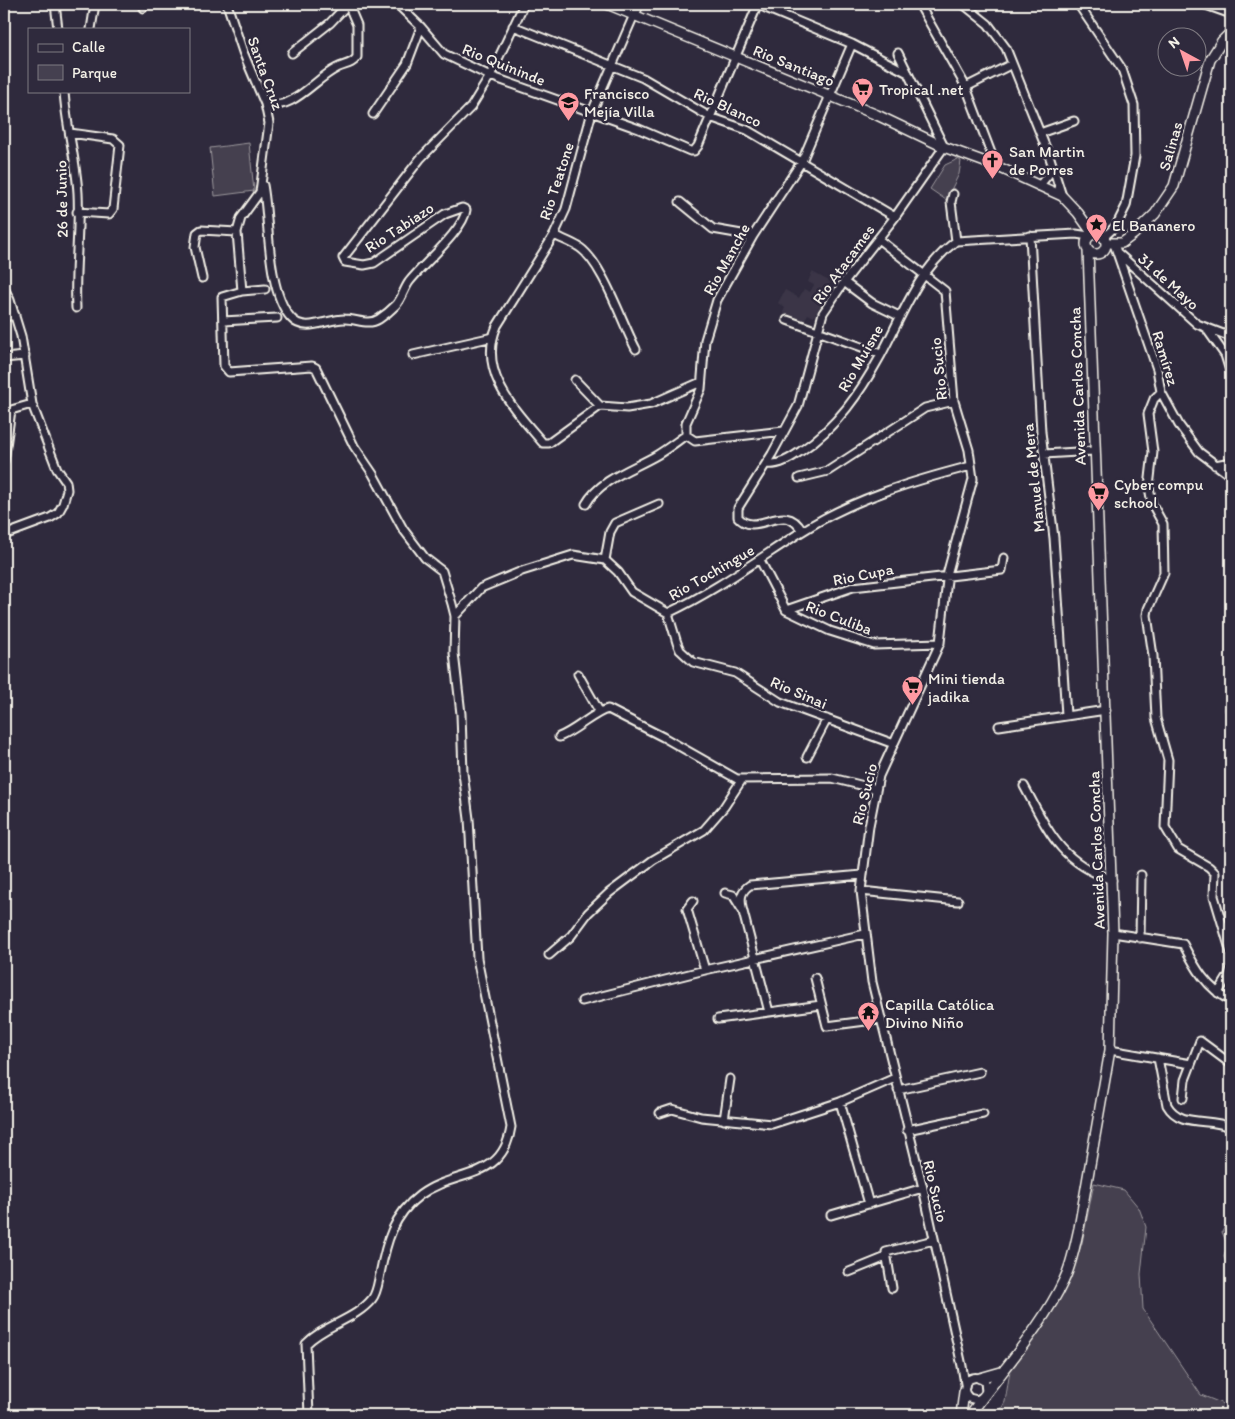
<svg xmlns="http://www.w3.org/2000/svg" width="1235" height="1419" font-family="Itim,sans-serif">
<rect width="100%" height="100%" fill="#2f2a3d"/>
<filter id="ink" filterUnits="userSpaceOnUse"><feTurbulence type="fractalNoise" baseFrequency=".02" numOctaves="2"/><feDisplacementMap in="SourceGraphic" scale="10" xChannelSelector="R" yChannelSelector="G"/><feConvolveMatrix kernelMatrix="1 2 1 2 8 2 1 2 1" color-interpolation-filters="sRGB"/></filter>
<g filter="url(#ink)">
<path fill="#3b3647" d="M812 272 831 282 821 297 824 299 814 317 808 314 802 324 785 315 783 312 785 308 778 303 785 290 799 298 804 289 810 292 814 285 808 282Z"/>
<path fill="#454050" stroke="#9c989c" d="M249 143 254 191 215 196 210 148Z
M958 159 961 161 959 174 946 200 930 189 945 165Z
M1094 1183 1124 1190 1139 1208 1146 1227 1141 1274 1143 1309 1201 1395 1231 1407V1415H998L1005 1402 1010 1371 1045 1324 1067 1283 1082 1243Z
M1231 1215V1275L1224 1257 1225 1252 1229 1248 1222 1232Z"/>
<g fill="none" stroke-linecap="round" stroke-linejoin="round">
<defs>
<path id="minor" d="M55 4 58 29
M142 4 143 8
M227 4 243 52 265 104 269 123 260 192 241 218 237 232 242 291 222 297 224 366 229 372 312 366 316 368 354 446 373 474 403 529 425 558 442 571 452 604 455 616 454 653 461 714 463 773 469 819 477 958 511 1127C503 1182 455 1169 420 1195 393 1215 386 1243 380 1274 378 1283 377 1293 372 1299 355 1320 324 1325 306 1344L309 1415
M397 4 421 27 444 54 490 76 639 129 690 151H694L698 146 758 4
M756 4 852 44 908 73
M919 4 966 87 996 166
M963 4 988 24 1006 48 1050 158 1062 196
M1078 4 1122 69 1134 105 1135 156 1126 206 1116 226 1104 237
M1203 4 1231 14
M634 15 592 112 566 209 554 235 497 326C477 372 514 409 543 443H549L600 406 627 408 651 404 701 382
M513 26 643 78 710 117 747 130 895 217
M91 29 95 4
M966 87 1012 64
M64 91C66 126 76 159 78 193 80 231 74 269 76 308
M265 104C294 111 314 79 337 68 344 64 352 65 357 57V25L348 4 330 23 292 53
M373 114 407 64 421 27
M70 133 113 139 120 145 113 209 109 214 77 212
M1040 133 1074 121
M263 185C270 221 266 290 291 318 305 334 329 318 345 319 357 319 368 326 379 319 385 315 391 310 396 305 402 298 404 289 409 282 422 265 464 230 466 210L462 208 445 214 374 263 364 265 345 262 343 258 420 159 471 107 490 76 524 4
M1039 186 1053 169
M953 194 951 202 956 241
M680 202 713 229 753 236
M554 235C562 239 571 242 579 247 603 263 622 323 636 349
M1030 236 1041 432 1054 538 1066 715
M878 239 945 291 954 401 969 450 973 479 948 571 940 643 879 776 869 826 861 891 872 982 923 1188 962 1366 965 1384
M1114 244 1157 369 1161 392 1179 425 1199 452 1231 476
M1119 254 1197 324 1231 337
M202 278 195 247 197 233 201 230 237 232
M844 282 872 303 899 316
M4 288 10 300 21 336 32 404 57 469 66 482 67 490 63 504 58 513 50 518 4 535
M242 291 265 289
M4 317 15 315
M787 320 881 354
M223 321 277 318
M1208 331 1225 355 1231 374
M413 355 493 337
M4 358 25 356
M575 380 600 406
M1161 392 1154 399 1148 414 1153 452 1149 487 1152 504 1163 524 1164 573 1148 609 1147 615 1153 656 1156 718 1168 760 1165 827 1178 849 1209 867 1215 873 1214 896 1231 953
M784 431 695 441 686 435V423L701 389 705 340 717 300 753 236 802 161 852 44
M1044 454 1094 451
M4 461 11 410 32 404
M766 464C779 466 791 458 801 451 837 427 860 393 881 355 903 314 918 270 956 241L1076 234 1089 236
M1215 465 1231 462
M799 478 828 471 925 408 954 401
M586 504C600 479 633 469 657 455 667 449 676 442 686 435
M802 531C785 499 756 539 738 517V508L772 454 798 406 823 313 844 282 895 217 944 147 898 53
M605 560 610 532 615 523 659 504
M760 560 786 610 830 631 874 645 940 643
M786 610 853 587 1002 570 1004 558
M668 613 677 643 680 650 693 662 735 673 780 702 894 744
M455 616 481 588 522 571 573 555 605 560 618 572 632 592 668 613C715 591 757 560 801 532 852 499 913 481 971 466
M578 674 599 711
M1230 710 1231 697
M999 726 1106 710
M559 737C577 730 594 712 608 709L663 737 737 779 832 778 876 789
M807 757 827 719
M1024 786C1049 832 1059 861 1112 880
M861 891 958 901
M725 893 733 895 741 908
M693 901 687 909 705 970
M1113 933 1183 944C1195 967 1206 988 1231 1001
M1140 938 1141 875
M549 955 571 936 588 913 609 893 653 860 704 830 724 807 741 781
M815 978 827 1026 881 1019
M1218 993 1229 975 1231 968
M582 1001 705 970 865 934
M769 1012 742 908C740 897 741 891 750 885L862 875
M718 1019 821 1005
M1110 1050 1191 1064
M1158 1058 1167 1105C1180 1128 1209 1117 1230 1127
M898 1090 980 1072
M1183 1098 1185 1080 1200 1041 1231 1064
M840 1102 869 1204
M660 1113 672 1109 701 1117 772 1124 840 1102 895 1078
M724 1120 730 1079
M907 1130 983 1114
M831 1215 923 1188
M849 1272 886 1257
M892 1288 886 1252 934 1240
M984 1396 977 1400 969 1398 964 1392 966 1382C972 1376 979 1376 985 1382L986 1392"/>
<path id="tertiary" d="M607 4 877 115 944 147 996 166 1062 196 1078 213 1093 234
M634 15 639 4
M1086 244a10 10 0 1 1 20 0a10 10 0 1 1-20 0Z
M1106 243H1122L1134 234 1155 214 1174 186 1210 60 1222 41 1231 32
M980 1378 1001 1372
M961 1415 964 1392
M970 1415C1001 1371 1041 1329 1064 1280 1072 1264 1075 1245 1079 1228L1110 1050 1113 933 1088 250"/>
</defs>
<use href="#minor" stroke="#f4f1e8" stroke-width="11"/>
<use href="#tertiary" stroke="#f4f1e8" stroke-width="12"/>
<use href="#minor" stroke="#2f2a3d" stroke-width="7"/>
<use href="#tertiary" stroke="#2f2a3d" stroke-width="9"/>
</g>
</g>
<defs>
<symbol id="supermarket-pin" viewBox="-11 -11 22 30"><path d="M0 17L-7.5 6A9.5 9.5 0 1 1 7.5 6Z" fill="#ff9aa2" stroke="#2f2a3d"/><path d="M-6-5.5h2.5l.6 2H6L4.5 2H-2.5L-4.4-4H-6ZM-1.5 3.2a1.3 1.3 0 1 0 .1 0ZM3 3.2a1.3 1.3 0 1 0 .1 0Z" fill="#111"/></symbol>
<symbol id="school-pin" viewBox="-11 -11 22 30"><path d="M0 17L-7.5 6A9.5 9.5 0 1 1 7.5 6Z" fill="#ff9aa2" stroke="#2f2a3d"/><path d="M0-5L7-2L0 1L-7-2ZM-4 1L0 2.5L4 1V4Q0 6-4 4Z" fill="#111"/></symbol>
<symbol id="church-pin" viewBox="-11 -11 22 30"><path d="M0 17L-7.5 6A9.5 9.5 0 1 1 7.5 6Z" fill="#ff9aa2" stroke="#2f2a3d"/><path d="M-1.2-6h2.4v3.5h3.3v2.4h-3.3V6h-2.4V-.1h-3.3v-2.4h3.3Z" fill="#111"/></symbol>
<symbol id="sight-pin" viewBox="-11 -11 22 30"><path d="M0 17L-7.5 6A9.5 9.5 0 1 1 7.5 6Z" fill="#ff9aa2" stroke="#2f2a3d"/><path d="M0-6L1.8-2.2L6-1.7L2.9 1.2L3.7 5.4L0 3.3L-3.7 5.4L-2.9 1.2L-6-1.7L-1.8-2.2Z" fill="#111"/></symbol>
<symbol id="temple-pin" viewBox="-11 -11 22 30"><path d="M0 17L-7.5 6A9.5 9.5 0 1 1 7.5 6Z" fill="#ff9aa2" stroke="#2f2a3d"/><path d="M0-6L5-2H3V0L6.5 2.5H4V6H1.5V3h-3V6H-4V2.5H-6.5L-3 0V-2H-5Z" fill="#111"/></symbol>
</defs>
<g fill-rule="evenodd">
<use href="#supermarket-pin" x="850" y="76" width="25" height="34"/>
<use href="#school-pin" x="556" y="90" width="25" height="34"/>
<use href="#church-pin" x="980" y="148" width="25" height="34"/>
<use href="#sight-pin" x="1084" y="212" width="25" height="34"/>
<use href="#supermarket-pin" x="1086" y="480" width="25" height="34"/>
<use href="#supermarket-pin" x="900" y="674" width="25" height="34"/>
<use href="#temple-pin" x="856" y="1000" width="25" height="34"/>
</g>
<g text-anchor="middle" stroke-width="5" stroke-linejoin="round" paint-order="stroke">
<g font-size="16" fill="#f4f1e8" stroke="#2f2a3d">
<text transform="translate(504 64) rotate(22)" y="6">Rio Quininde</text>
<text transform="translate(794 65) rotate(22)" y="6">Rio Santiago</text>
<text transform="translate(266 73) rotate(70)" y="6">Santa Cruz</text>
<text transform="translate(728 107) rotate(25)" y="6">Rio Blanco</text>
<text transform="translate(1170 146) rotate(-74)" y="6">Salinas</text>
<text transform="translate(556 181) rotate(-72)" y="6">Rio Teatone</text>
<text transform="translate(61 199) rotate(-91)" y="6">26 de Junio</text>
<text transform="translate(399 227) rotate(-33)" y="6">Rio Tabiazo</text>
<text transform="translate(726 259) rotate(-61)" y="6">Rio Manche</text>
<text transform="translate(843 264) rotate(-54)" y="6">Rio Atacames</text>
<text transform="translate(1169 281) rotate(42)" y="6">31 de Mayo</text>
<text transform="translate(860 358) rotate(-60)" y="6">Rio Muisne</text>
<text transform="translate(1166 358) rotate(73)" y="6">Ramírez</text>
<text transform="translate(938 369) rotate(-96)" y="6">Rio Sucio</text>
<text transform="translate(1077 386) rotate(-92)" y="6">Avenida Carlos Concha</text>
<text transform="translate(1033 478) rotate(-96)" y="6">Manuel de Mera</text>
<text transform="translate(711 572) rotate(-30)" y="6">Rio Tochingue</text>
<text transform="translate(863 574) rotate(-11)" y="6">Rio Cupa</text>
<text transform="translate(839 617) rotate(21)" y="6">Rio Culiba</text>
<text transform="translate(799 692) rotate(23)" y="6">Rio Sinai</text>
<text transform="translate(864 794) rotate(-76)" y="6">Rio Sucio</text>
<text transform="translate(1096 850) rotate(-92)" y="6">Avenida Carlos Concha</text>
<text transform="translate(936 1191) rotate(77)" y="6">Rio Sucio</text>
</g>
<g font-size="16" fill="#f4f1e8" stroke="#2f2a3d" text-anchor="start">
<text x="879" y="95">Tropical .net</text>
<text x="584" y="99">Francisco<tspan x="584" dy="18">Mejía Villa</tspan></text>
<text x="1009" y="157">San Martin<tspan x="1009" dy="18">de Porres</tspan></text>
<text x="1112" y="231">El Bananero</text>
<text x="1114" y="490">Cyber compu<tspan x="1114" dy="18">school</tspan></text>
<text x="928" y="684">Mini tienda<tspan x="928" dy="18">jadika</tspan></text>
<text x="885" y="1010">Capilla Católica<tspan x="885" dy="18">Divino Niño</tspan></text>
</g>
</g>
<rect width="1235" height="1419" fill="none" stroke="#2f2a3d" stroke-width="20"/>
<rect x="10" y="10" width="1215" height="1399" fill="none" stroke="#f4f1e8" stroke-width="2" filter="url(#ink)"/>
<rect x="28" y="28" width="162" height="65" fill="#2f2a3d" stroke="#7e7a81"/>
<rect x="38" y="44" width="25" height="8" fill="#2f2a3d" stroke="#7e7a81"/>
<text x="72" y="52" font-size="15" fill="#f4f1e8">Calle</text>
<rect x="38" y="65" width="25" height="15" fill="#454050" stroke="#7e7a81"/>
<text x="72" y="78" font-size="15" fill="#f4f1e8">Parque</text>
<g transform="translate(1182 52) rotate(320)"><circle r="24" fill="#2f2a3d" stroke="#7e7a81"/>
<path d="M0-4L9 19L0 12L-9 19Z" fill="#ff9aa2"/>
<text y="-8" font-size="14" font-weight="bold" text-anchor="middle" fill="#f4f1e8">N</text>
</g>
</svg>
